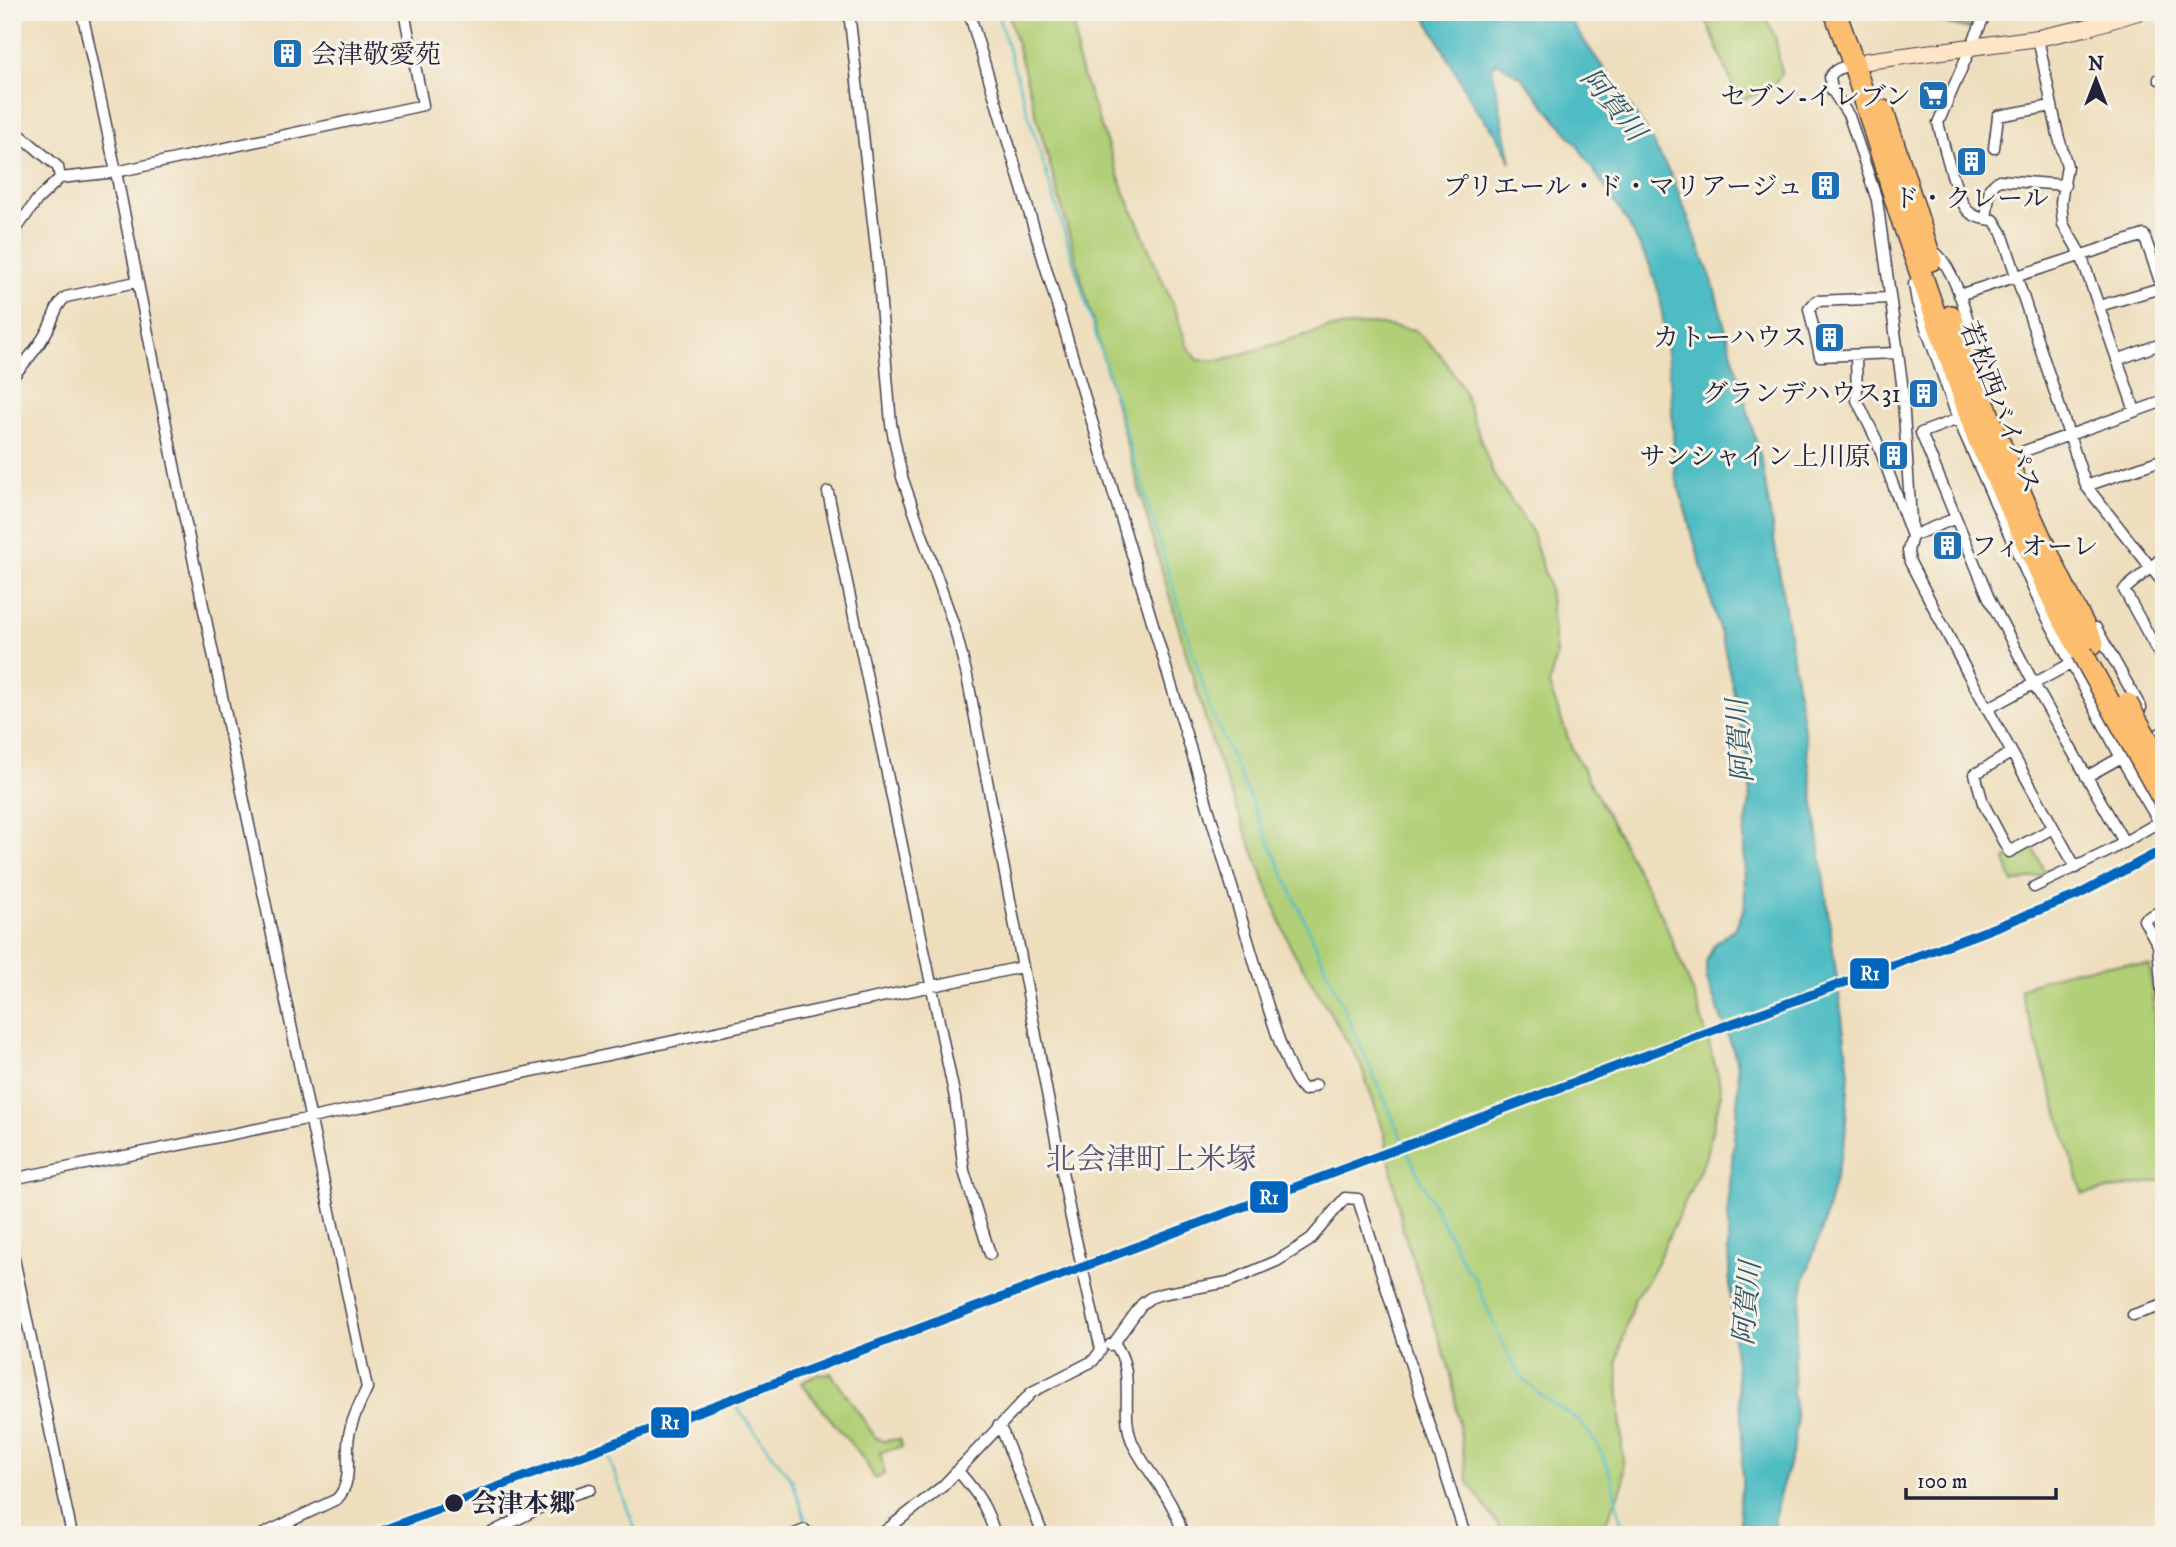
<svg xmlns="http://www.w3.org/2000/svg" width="2176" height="1547" font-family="'IM FELL DW Pica','Noto Serif JP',serif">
<rect width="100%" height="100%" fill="#f7f3e8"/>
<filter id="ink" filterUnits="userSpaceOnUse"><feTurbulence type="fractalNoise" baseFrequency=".0143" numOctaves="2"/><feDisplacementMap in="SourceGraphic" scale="14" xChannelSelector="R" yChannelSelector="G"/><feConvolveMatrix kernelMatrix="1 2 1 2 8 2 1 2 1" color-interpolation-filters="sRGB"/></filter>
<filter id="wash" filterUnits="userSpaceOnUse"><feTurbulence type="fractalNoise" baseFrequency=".00686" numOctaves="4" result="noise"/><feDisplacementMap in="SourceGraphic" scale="28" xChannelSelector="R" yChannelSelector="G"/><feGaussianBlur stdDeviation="1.57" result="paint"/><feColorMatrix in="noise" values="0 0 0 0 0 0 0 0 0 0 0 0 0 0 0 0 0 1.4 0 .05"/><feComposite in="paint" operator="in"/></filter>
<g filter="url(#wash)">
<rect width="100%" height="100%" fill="#eedebd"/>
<path fill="#b1cf76" stroke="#6a7858" stroke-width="2" d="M1008 12H1073L1078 62 1122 186 1177 315 1187 346 1198 360H1222L1328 328 1374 324 1415 330 1440 354 1462 387 1493 474 1531 530 1549 587 1556 655 1549 685 1572 749 1662 916 1695 997 1718 1075 1721 1094 1705 1159 1649 1279 1634 1298 1617 1362 1624 1482 1600 1535H1505L1468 1482 1451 1374 1403 1230 1384 1132 1359 1061 1290 946 1215 752 1153 540Z
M1703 12H1764L1775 37 1782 74 1772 88 1742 100 1737 96Z
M2032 845 2046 874 2013 883 2005 860Z
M2127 964 2150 966 2164 1150V1180L2083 1194 2020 990C2054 972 2089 965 2127 964Z
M831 1373 876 1438 883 1441 900 1439 902 1447 880 1452 885 1474 875 1479 865 1461 801 1383 818 1374Z"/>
<path fill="#8cb267" stroke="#576a51" stroke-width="2" d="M1936 12H1975L1974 26 1969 29 1940 22Z"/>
<path fill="#4dbcc3" stroke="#386f7f" stroke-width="2" d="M1423 12H1564L1643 125 1673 179 1712 280 1762 463 1805 735 1849 1072 1845 1139 1823 1226 1805 1278 1796 1326 1793 1392 1797 1422 1793 1452 1778 1500 1774 1524 1776 1535H1741L1739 1502 1742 1487V1422L1734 1348 1728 1251V1206L1739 1082 1737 1060 1706 978V962L1714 945 1735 928 1745 907 1744 835 1749 807 1751 774 1723 642 1675 474 1671 387 1660 296 1650 266 1627 221 1575 142 1522 78 1497 62 1492 68 1511 162 1496 133 1475 108Z"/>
<path fill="#eedebd" d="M1840 982 1841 988 1723 1032 1721 1026Z"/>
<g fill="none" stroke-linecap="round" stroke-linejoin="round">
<path stroke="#4dbcc3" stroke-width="2.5" d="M997 12 1211 711 1416 1170 1466 1268 1474 1277C1486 1305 1501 1345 1517 1370 1530 1390 1551 1402 1570 1415 1609 1444 1615 1490 1623 1535
M733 1402 792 1480 808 1527
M607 1452 637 1535"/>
</g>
</g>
<g filter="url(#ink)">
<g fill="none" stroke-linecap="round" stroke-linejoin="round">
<defs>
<path id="street" d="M849 12 877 257 891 424 902 477 955 629 967 676 1071 1218 1101 1350 1093 1361 1032 1392 943 1486 880 1535
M969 12 1265 997C1271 1016 1290 1082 1305 1090L1316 1085
M1986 12 1938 123C1943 141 1956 199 1968 211 1975 218 1985 219 1994 220L2002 233 2086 486 2164 584
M2038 38 2058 135 2067 166 2061 202 2063 224 2081 255 2135 411
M1856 64C1845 67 1835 67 1830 77L1832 90 1849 116 1877 200 1902 383 1912 536 1908 551 1910 562 1966 670 2076 868
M2159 79 2164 77
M12 128 58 167 60 178 116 172 82 12
M1994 148 1998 116 2052 106
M1986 219 1990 188 1999 180 2065 185
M12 235 37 200 60 178
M1933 251C1959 268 1973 345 1985 376
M1921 279 1914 284 1917 302 1958 419 2041 606 2121 758 2159 822 2109 851 2034 887
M1959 295 2144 235 2162 287
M1890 298 1816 301 1809 309 1820 356 1896 353
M2099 306 2164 287
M1856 355 1857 400 1876 439 1912 536 1956 518
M2117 360 2155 346
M12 377C25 363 38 348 47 331 54 319 55 305 66 297L136 282
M1958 419 1921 433 1988 596 2034 684 2124 842
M2019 453 2164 401
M2086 486 2164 459
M828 492 955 1098 964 1171 990 1254
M2164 556 2124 590 2164 663
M2096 628 2141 708
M1987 709 2070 664
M2146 742 2164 731
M2011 753 1975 774 1983 803 2009 852 2053 828
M2086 777 2127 754
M2164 909 2144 920 2158 945 2164 1020
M12 1179 311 1118 1022 967
M12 1249 72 1535
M2133 1315 2164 1305
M1114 1343 1142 1304 1150 1298 1161 1294 1228 1282 1277 1261 1309 1241 1345 1198 1358 1199 1465 1535
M1110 1345 1114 1343C1138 1373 1118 1410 1133 1444 1147 1473 1178 1503 1182 1535
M998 1426 1003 1433 1043 1535
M958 1471C977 1493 987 1506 995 1535
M261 1535 337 1499C354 1481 345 1457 349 1435 352 1418 360 1403 367 1388L183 510 116 172 423 105 404 12
M487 1535 553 1501 590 1489
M792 1535 805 1530 807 1535"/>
<path id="secondary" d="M1867 61 2038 38 2085 28 2138 12"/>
<path id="highway" d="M1835 12 1854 65 1899 211 1978 438 2058 610 2082 653
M1883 111 1931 260
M1951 316C1992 428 2036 539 2093 643"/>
</defs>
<use href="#street" stroke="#413e4e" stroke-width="13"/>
<use href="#secondary" stroke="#413e4e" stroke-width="18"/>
<use href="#highway" stroke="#413e4e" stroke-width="24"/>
<use href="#street" stroke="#fff" stroke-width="10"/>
<use href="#secondary" stroke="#fee5c5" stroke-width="16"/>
<use href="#highway" stroke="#fcbd6e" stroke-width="21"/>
<defs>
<path id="highway-bridge" d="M2082 653 2164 801
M2127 704 2164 769"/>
</defs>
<use href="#highway-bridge" stroke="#413e4e" stroke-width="24" stroke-linecap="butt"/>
<use href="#highway-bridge" stroke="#fcbd6e" stroke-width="21"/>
<defs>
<path id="rail-1" d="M370 1535 1692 1038 1975 935 2078 895 2164 849"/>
</defs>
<use href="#rail-1" stroke="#f7f3e8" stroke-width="14"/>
<use href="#rail-1" stroke="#0065bd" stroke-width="9"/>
</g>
</g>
<defs>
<symbol id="building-square" viewBox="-11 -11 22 22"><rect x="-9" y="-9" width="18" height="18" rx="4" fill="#1f6fb2" stroke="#f7f3e8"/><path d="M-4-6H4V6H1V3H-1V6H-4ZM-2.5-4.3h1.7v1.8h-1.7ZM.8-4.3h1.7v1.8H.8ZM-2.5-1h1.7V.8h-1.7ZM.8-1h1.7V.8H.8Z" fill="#fff"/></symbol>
<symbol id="supermarket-square" viewBox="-11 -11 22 22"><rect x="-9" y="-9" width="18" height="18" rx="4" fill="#1f6fb2" stroke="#f7f3e8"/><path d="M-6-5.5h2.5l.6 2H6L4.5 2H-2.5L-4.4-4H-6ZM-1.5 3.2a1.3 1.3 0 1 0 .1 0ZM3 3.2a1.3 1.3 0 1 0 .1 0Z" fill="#fff"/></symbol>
</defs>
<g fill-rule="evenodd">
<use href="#building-square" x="270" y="36" width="35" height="35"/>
<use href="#supermarket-square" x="1916" y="78" width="35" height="35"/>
<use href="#building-square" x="1954" y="144" width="35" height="35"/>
<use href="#building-square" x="1808" y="168" width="35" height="35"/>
<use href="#building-square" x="1812" y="320" width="35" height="35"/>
<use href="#building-square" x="1906" y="376" width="35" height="35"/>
<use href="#building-square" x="1876" y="438" width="35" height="35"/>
<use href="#building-square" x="1930" y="528" width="35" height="35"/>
</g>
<circle fill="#22223b" stroke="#f7f3e8" stroke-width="2.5" cx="454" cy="1503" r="10"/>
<g text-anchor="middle" stroke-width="6" stroke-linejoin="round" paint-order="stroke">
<g font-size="26" fill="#22223b" stroke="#f7f3e8" text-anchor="end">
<text x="311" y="63" text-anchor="start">会津敬愛苑</text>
<text x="1911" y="105">セブン-イレブン</text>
<text x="1803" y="195">プリエール・ド・マリアージュ</text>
<text x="1971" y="207" text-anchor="middle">ド・クレール</text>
<text x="1807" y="346">カトーハウス</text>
<text x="1901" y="402">グランデハウス31</text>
<text x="1871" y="465">サンシャイン上川原</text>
<text x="1971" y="555" text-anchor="start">フィオーレ</text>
</g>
<g font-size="26" fill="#22223b" stroke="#f7f3e8">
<text transform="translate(2001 407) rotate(69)" y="9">若松西バイパス</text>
</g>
<g font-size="26" font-weight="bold" fill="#22223b" stroke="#f7f3e8" text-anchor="start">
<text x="471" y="1512">会津本郷</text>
</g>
<g font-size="28" font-style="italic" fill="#31586b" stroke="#f7f3e8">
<text transform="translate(1614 104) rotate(51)" y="10">阿賀川</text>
<text transform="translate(1739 741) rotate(-94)" y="10">阿賀川</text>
<text transform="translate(1746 1303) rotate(-85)" y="10">阿賀川</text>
</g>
<g font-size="30" fill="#5d5278" stroke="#f7f3e8">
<text x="1151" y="1169">北会津町上米塚</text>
</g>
</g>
<g stroke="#f7f3e8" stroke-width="2.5">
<rect x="1849" y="957" width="41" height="33" rx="7" fill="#0065bd"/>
<rect x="1249" y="1180" width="40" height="34" rx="7" fill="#0065bd"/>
<rect x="650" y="1406" width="40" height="33" rx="7" fill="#0065bd"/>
</g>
<g font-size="19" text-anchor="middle" font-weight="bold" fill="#fff">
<text x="1870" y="980">R1</text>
<text x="1269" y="1204">R1</text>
<text x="670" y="1429">R1</text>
</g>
<rect width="2176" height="1547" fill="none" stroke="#f7f3e8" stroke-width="42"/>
<g transform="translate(2096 80)" stroke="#f7f3e8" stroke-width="5" paint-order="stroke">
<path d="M0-5L12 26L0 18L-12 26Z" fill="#22223b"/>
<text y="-10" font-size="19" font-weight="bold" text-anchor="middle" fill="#22223b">N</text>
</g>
<path d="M1906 1488v10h150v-10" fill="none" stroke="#22223b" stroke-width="3.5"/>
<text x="1917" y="1488" font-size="21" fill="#22223b" stroke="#f7f3e8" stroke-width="5" paint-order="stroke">100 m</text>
</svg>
